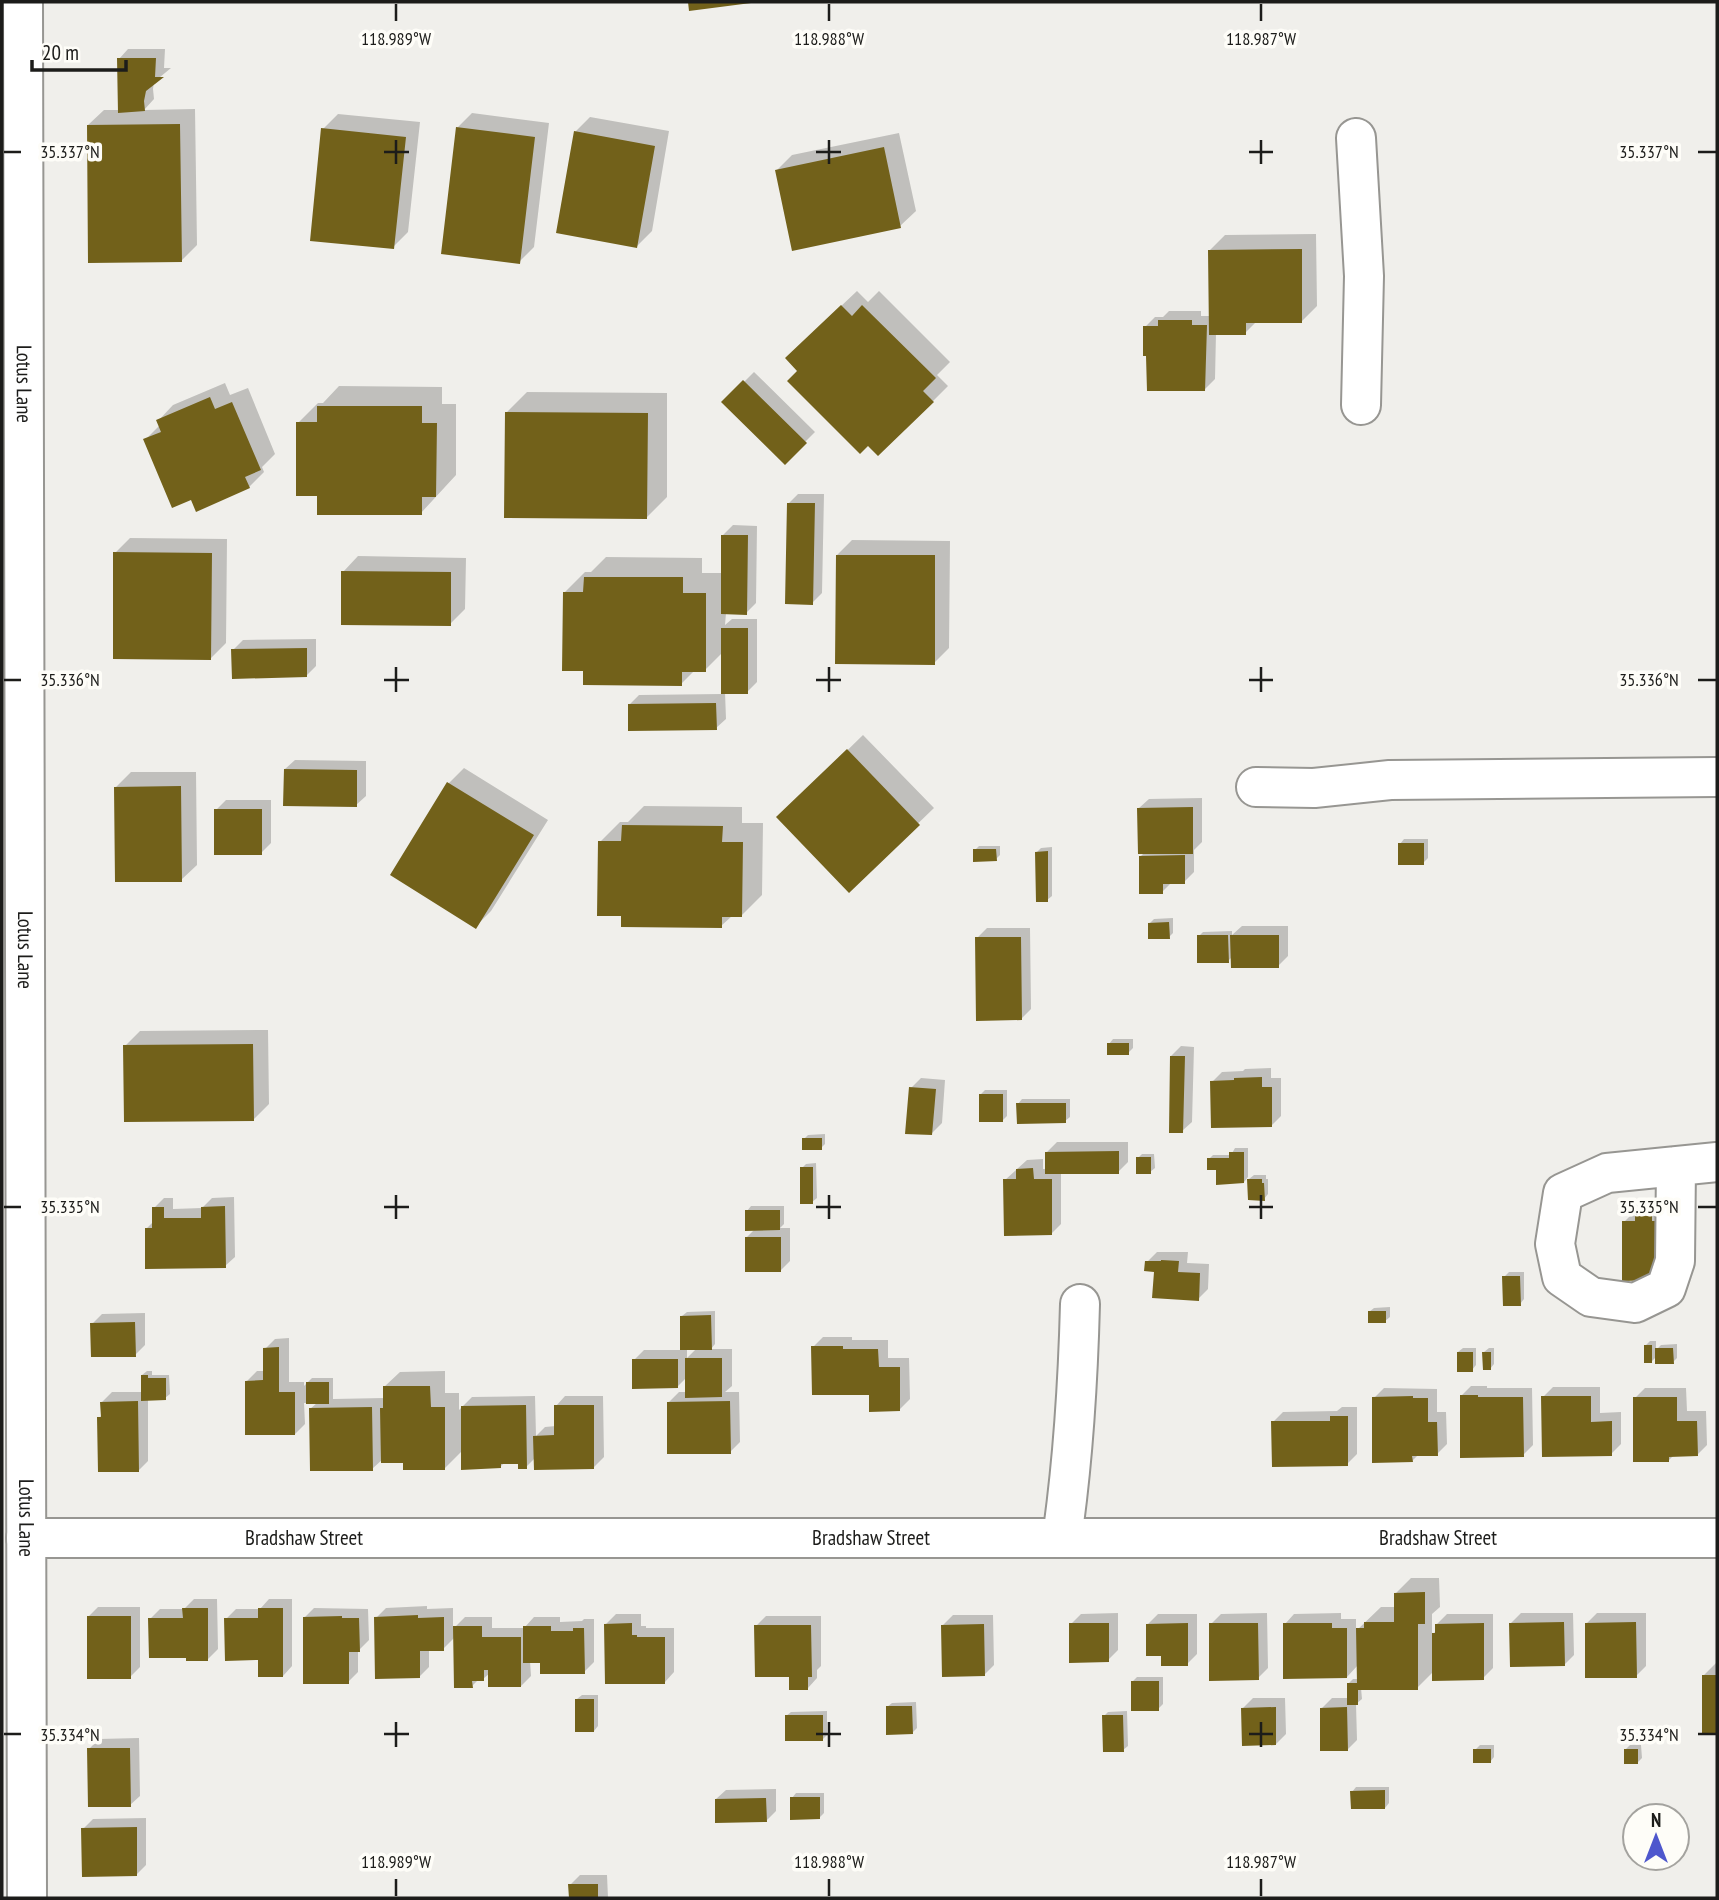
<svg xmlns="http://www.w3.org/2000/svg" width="1719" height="1900" font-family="'PT Sans Narrow',sans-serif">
<rect width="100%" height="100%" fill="#f0efeb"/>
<path fill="#0003" fill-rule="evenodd" d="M128 49H165L164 68H171L154 82 153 89 154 99 144 110 195 109 197 245 181 261 88 125 104 110H119V59Z
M472 113 549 123 534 247 519 262 457 128Z
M338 114 420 122 408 232 393 247 323 129Z
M590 117 669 131 652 231 637 246 575 132Z
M899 133 916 211 900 226 777 170 792 155Z
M1316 234 1317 306 1302 321H1257L1245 333H1216L1215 379 1205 389 1145 327 1155 317H1163L1169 311H1201V316H1210V250L1225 235Z
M857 291 868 302 879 291 950 362 937 375 948 386 933 401 799 371 802 343Z
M754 372 815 432 785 462 724 402Z
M225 383 230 395 248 388 275 454 262 467 264 472 249 487 192 497 145 440 160 425 158 421 173 405Z
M339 386 442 387V404H456V475L421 513 319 494 298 423 318 403H323Z
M527 392 667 393V497L646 518 507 412Z
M798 494H824L822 593 812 603 788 504Z
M733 525 757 526 756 603 746 613H726L725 625 732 619H757V682L747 692H725L726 719 716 728 629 705 639 695 722 694V653L705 670H695L681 684 584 669 565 592 585 572H591L606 557 702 558V573H723V535Z
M130 538 227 539 226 643 211 658 115 553Z
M852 540 950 541 949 648 934 663 837 555Z
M358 556 466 558 465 609 450 624 343 572Z
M316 639V666L306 676 233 650 243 640Z
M863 735 934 808 849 890 779 817Z
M295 760 366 761V796L356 805 285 769Z
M464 768 548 820 491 911 476 926 392 874 449 783Z
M131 772H196L197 865 181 880 116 787Z
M1202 798V842L1194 850V872L1184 882H1172L1162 892 1141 856 1145 852 1139 808 1149 799Z
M226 800H271V843L261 853 216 810Z
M644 806 742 807V823H763L762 895 741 916H732L721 926 600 842 620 822H628Z
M1404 839H1428V858L1423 863 1400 844Z
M979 846H1000V855L996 859 975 850Z
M1052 847V896L1047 900 1037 852 1041 848Z
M1173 918V933L1169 937 1150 923 1154 919Z
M1242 926H1288V956L1278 966 1232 957 1228 961 1199 936 1203 932 1232 931V935Z
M987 928H1030L1031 1009 1021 1019 977 938Z
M268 1030 269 1104 254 1119 125 1046 140 1031Z
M1113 1039H1133V1048L1128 1053 1109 1044Z
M1181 1046 1194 1047 1192 1122 1182 1131 1171 1056Z
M1271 1068V1078H1281V1116L1271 1126 1212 1082 1222 1072 1243 1071 1245 1069Z
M921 1078 945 1080 942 1123 932 1133 911 1088Z
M985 1090H1007V1116L1003 1120 980 1095Z
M1022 1099H1070V1117L1065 1121 1018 1104Z
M825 1134V1144L821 1148 804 1139 808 1135Z
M1057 1142H1128V1162L1118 1172H1061V1224L1051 1234 1005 1180 1027 1160 1043 1159V1169H1047V1152Z
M1235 1148H1248V1177L1244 1182 1209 1159 1213 1155H1231Z
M1142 1154H1154L1155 1168 1150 1172 1138 1158Z
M816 1163 817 1198 812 1202 802 1168 806 1164Z
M1254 1175H1266V1179H1268V1194L1264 1199 1249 1179Z
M234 1197 235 1257 225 1266 147 1228 154 1221V1208L164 1198H173V1209L202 1208 212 1198Z
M751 1206H784V1224L780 1228H790V1261L780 1271 747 1237 755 1229 747 1211Z
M1647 1207H1662L1669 1269 1624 1222 1634 1212H1642Z
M1157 1252H1188L1187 1263 1209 1264 1208 1289 1198 1299 1155 1270 1147 1262Z
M1509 1272H1524V1299L1520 1304 1504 1277Z
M1390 1307V1317L1385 1321 1369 1312 1374 1308Z
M715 1311V1344L711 1349H732V1386L725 1392H739L740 1442 730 1452 669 1402 679 1392H686V1378L677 1387 634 1360 644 1350H682V1316L687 1312ZM687 1349H696L687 1358Z
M145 1313V1345L135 1355 92 1324 102 1314Z
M823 1337H852V1340H888V1358H909L910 1399 900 1409 871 1393 813 1347Z
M289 1338V1382H304V1386L312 1378H333V1399L384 1398V1387L400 1372 445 1371V1393H459V1410L472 1397 535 1396 536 1436 545 1427 556 1426V1406L565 1396H603L604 1457 594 1467 535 1458 526 1467 520 1463H504L501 1466 463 1450 445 1468 383 1459 372 1469 310 1409 317 1403H304L305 1424 295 1434 247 1381 257 1371H265V1349L275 1339Z
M1650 1341H1656V1350L1661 1345 1677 1344V1358L1673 1362 1657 1356 1652 1361 1645 1346Z
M1463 1348H1476V1365L1472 1370 1458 1352Z
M1489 1348H1494V1364L1490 1369 1484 1352Z
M147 1371H152V1375H169L170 1394 165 1398 148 1399V1461L138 1471 99 1418 103 1414 102 1402 112 1392H143L142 1375Z
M1471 1386H1487V1388H1532L1533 1445 1523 1455 1461 1396Z
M1553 1387H1600V1413L1621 1412V1444L1611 1454 1543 1397Z
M1384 1388 1437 1389V1412H1446L1447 1444 1437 1454 1418 1455 1412 1461 1374 1398Z
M1645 1388H1686L1687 1411H1706L1707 1445 1697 1455H1674L1668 1461 1635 1398Z
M1342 1407H1357V1454L1347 1464 1273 1422 1283 1412 1337 1411Z
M1411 1578H1439L1440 1607 1432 1614V1635L1437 1630V1624L1447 1614H1493V1668L1483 1678 1434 1671 1417 1688H1361L1362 1699 1356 1704 1357 1740 1347 1750 1322 1708 1332 1698H1349V1683L1353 1679H1358V1665L1347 1677 1285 1624 1294 1614 1341 1613V1619H1356V1631L1381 1607H1396V1593Z
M194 1599H217L218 1649 208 1659 150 1619 160 1609H184Z
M269 1599H292V1666L283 1676 226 1619 236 1609H260Z
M427 1606V1609L453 1608V1629L465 1617H492V1628H524L534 1617H560V1622L582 1621 584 1619H594V1662L584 1672 542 1661H530L531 1676 521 1686 490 1673 483 1679H479L472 1686 455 1637 443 1649H429V1667L419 1677 376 1618 386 1608Z
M98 1607H140V1667L130 1677 88 1617Z
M314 1608 368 1609 369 1640 358 1651V1672L348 1682 304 1618Z
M1118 1613V1650L1108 1660 1071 1624 1081 1614Z
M1267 1613 1268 1668 1258 1678 1211 1624 1221 1614Z
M1521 1613H1573L1574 1655 1564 1665 1511 1623Z
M1597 1613H1646V1666L1636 1676 1587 1623Z
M616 1614H641V1626H646V1628H674V1672L665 1682 606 1624Z
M1158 1614H1197V1654L1187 1664 1162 1654 1148 1624Z
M953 1615H993L994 1665 984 1675 943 1625Z
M766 1616H821V1666L817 1670V1678L808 1688 791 1675 756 1626Z
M1717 1662V1733H1704L1703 1676Z
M1137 1677H1163V1704L1158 1709 1132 1682Z
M582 1695H598V1726L594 1731 577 1699Z
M1253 1698H1285L1286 1734 1276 1744 1243 1708Z
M916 1702 917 1728 912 1733 887 1707 892 1703Z
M827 1711V1735L823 1739 786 1716 791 1712Z
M1127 1711 1128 1746 1123 1750 1104 1716 1108 1712Z
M139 1738 140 1796 130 1805 89 1749 99 1739Z
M1480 1745H1494V1757L1490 1762 1475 1750Z
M1630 1745H1641L1642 1758 1637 1763 1626 1749Z
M1356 1787H1389V1803L1385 1808 1352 1792Z
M776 1789V1811L766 1821 716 1799 726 1790Z
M796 1793H824V1813L819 1818 792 1798Z
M146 1818V1865L136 1875 83 1829 93 1819Z
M580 1875H607L608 1898H570V1885Z
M382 1897H415V1898H381Z"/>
<path fill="#72611a" d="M688 2H751V3L689 11Z
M117 58H156L155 77H164L146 91 144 101 145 111 118 113Z
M180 124 182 262 88 263 87 125Z
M456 127 535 137 520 264 441 254Z
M321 128 406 137 394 249 310 241Z
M574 131 655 146 637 248 556 233Z
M884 147 901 228 792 251 775 170Z
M1302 249V323H1246V335H1209L1208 250Z
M841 305 852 316 862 305 936 378 923 391 934 402 878 456 868 446 860 454 787 381 797 371 785 358Z
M1158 320H1192V325H1207L1205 391H1147L1146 356H1143V326H1158Z
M743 380 807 443 785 465 721 402Z
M210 397 215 409 232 402 261 470 245 477 250 488 196 512 191 500 172 508 143 439 161 432 156 420Z
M317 406H422V423H437L436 497H422V515H317V496H296V422H317Z
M505 412 648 413 647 519 504 518Z
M787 503H815L813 605 785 604Z
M721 535H748L747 615 721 614Z
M113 552 212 553 211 660 113 659Z
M836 555H935V665L835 664Z
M341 571 451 572V626L341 625Z
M584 577H683V593H706V672H682V686L583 685V671H562L563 592H583Z
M721 628H748V694H721Z
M307 648V677L232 679 231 649Z
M716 703 717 730 628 731V704Z
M847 749 920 825 849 893 776 817Z
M284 769 357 770V807L283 806Z
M447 782 534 835 476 929 390 875Z
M181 786 182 882H115L114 787Z
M1193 807V854H1138L1137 808Z
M214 809H262V855H214Z
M622 825 723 826 722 842H743L742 917H722V928L621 927V916H597L598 841H621Z
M1398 843H1424V865H1398Z
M973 849H996L997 861 973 862Z
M1048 851V902H1036L1035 852Z
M1185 855V884H1163V894H1139V856Z
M1169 922 1170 939H1148V923Z
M1197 935H1228L1229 963H1197Z
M1230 935H1279V968H1231Z
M975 937H1021L1022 1020 976 1021Z
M1107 1043H1129V1055H1107Z
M253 1044 254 1121 124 1122 123 1045Z
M1170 1056H1185L1183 1133H1169Z
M1262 1077V1087H1272V1127L1211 1128 1210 1081 1234 1080V1078Z
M909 1087 936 1089 932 1135 905 1134Z
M979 1094H1003V1122H979Z
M1016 1103H1066V1123L1017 1124Z
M802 1138H822V1150H802Z
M1119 1151V1174H1045V1152Z
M1229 1152H1244V1183L1216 1185V1170H1207V1158H1229Z
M1136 1157H1151V1174H1136Z
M800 1167H813V1204H800Z
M1033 1168 1034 1179H1052V1235L1004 1236 1003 1179H1016V1169Z
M1247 1179H1262V1183H1264L1265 1201 1248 1200Z
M225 1206 226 1268 145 1269V1228H152V1207H164V1218H201V1207Z
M745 1210H780V1230L745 1231Z
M1635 1216H1652V1221H1660V1280L1622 1281V1221H1635Z
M745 1237H781V1272H745Z
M1161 1260 1179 1261 1178 1272 1200 1273 1199 1301 1152 1298 1154 1272 1144 1271 1145 1261H1161Z
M1502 1276H1520L1521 1306H1503Z
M1368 1311H1386V1323H1368Z
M711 1315 712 1350H680V1316Z
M135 1322 136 1357H91L90 1323Z
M1644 1345H1652V1363H1644Z
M811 1346H843V1349H878L879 1367H900V1411L869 1412V1395H812Z
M279 1347V1392H295V1435H245V1381L263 1380V1348Z
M1655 1348H1673L1674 1364H1655Z
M1457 1352H1473V1372H1457Z
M1482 1352H1491V1370H1483Z
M685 1358H722V1397L685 1398Z
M632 1359H678V1388L632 1389Z
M141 1375H148V1378H166V1400L141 1401Z
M306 1382H329V1404H306Z
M383 1386H430L431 1407H445V1470H403V1463H381L380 1408H383Z
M1460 1395H1478V1397H1523L1524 1457 1460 1458Z
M1413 1396V1398H1428V1422H1437L1438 1456H1412L1413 1462 1372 1463V1397Z
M1541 1396H1591V1422L1612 1421V1456L1542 1457Z
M1633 1397H1677V1421H1697L1698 1456 1669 1457V1462H1633Z
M138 1401 139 1472H98L97 1417H101L100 1402Z
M730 1401 731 1454H667V1402Z
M526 1405 527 1469H518V1464H501V1468L461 1470V1406Z
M554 1405H594V1469L534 1470 533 1436 554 1435Z
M372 1407 373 1471H310L309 1408Z
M1330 1416H1348V1466L1272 1467 1271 1421H1330Z
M1425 1592V1624H1418V1690H1358V1705H1347V1683H1357L1356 1628H1364V1622H1394V1593Z
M182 1608H208V1661H186V1658H149L148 1618H183Z
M258 1608H283V1677H258V1660L225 1661 224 1618H258Z
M418 1615V1618L444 1617V1651H420V1678L375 1679 374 1617Z
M87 1616H131V1679H87Z
M342 1616V1618H359L360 1652H349V1684H303V1617Z
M1564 1622 1565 1666 1510 1667 1509 1623Z
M1636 1622 1637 1678H1585V1623Z
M632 1623V1635H637V1637H665V1684H605L604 1624Z
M1069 1623H1109V1662L1069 1663Z
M1188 1623V1666H1161V1656H1146V1624Z
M1209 1623H1258L1259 1680 1209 1681Z
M1283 1623H1332V1628H1347V1678L1283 1679Z
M1484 1623V1680L1432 1681V1633H1435V1624Z
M984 1624 985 1676 942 1677 941 1625Z
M754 1625H811L812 1677H808V1690H789V1677H755Z
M453 1626H482V1637H521V1687H488V1670H484V1681H472L473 1688H454Z
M523 1626H551V1631H573V1628H584L585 1674H540V1663H523Z
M1702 1675H1717V1735H1702Z
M1131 1681H1159V1711H1131Z
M575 1699H594V1732H575Z
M886 1706H912L913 1734 886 1735Z
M1276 1707V1745L1242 1746 1241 1708Z
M1347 1707 1348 1751H1320V1708Z
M785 1715H823V1741H785Z
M1102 1715H1123L1124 1752H1103Z
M87 1748H130L131 1807H88Z
M1473 1749H1491V1763H1473Z
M1624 1749H1638V1764H1624Z
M1385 1790V1809H1351L1350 1791Z
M790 1797H820V1819L790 1820Z
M766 1798 767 1822 715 1823V1799Z
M137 1827V1876L82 1877 81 1828Z
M568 1884H598V1898H569Z"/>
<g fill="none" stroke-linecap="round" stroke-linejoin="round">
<defs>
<g id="minor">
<path id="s1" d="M23 2 27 1898"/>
<path d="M1356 138 1364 276 1361 405"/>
<path d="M1256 787 1314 788 1390 780 1717 777"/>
<path d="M1676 1166 1675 1261 1666 1288 1635 1303 1591 1297 1562 1277 1555 1244 1563 1193 1607 1173 1717 1162"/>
<path id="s2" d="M26 1538H1717"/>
<path d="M1062 1538C1073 1461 1078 1382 1080 1304"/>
</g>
</defs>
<use href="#minor" stroke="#979692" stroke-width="42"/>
<use href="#minor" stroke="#fff" stroke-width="38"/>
</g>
<path fill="none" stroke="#1c1c1a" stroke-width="2.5" d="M396 4V21M829 4V21M1261 4V21M396 140V164M829 140V164M1261 140V164M4 152H21M384 152H409M816 152H841M1249 152H1273M1698 152H1716M396 667V692M829 667V692M1261 667V692M4 680H21M384 680H409M816 680H841M1249 680H1273M1698 680H1716M396 1195V1219M829 1195V1219M1261 1195V1219M4 1207H21M384 1207H409M816 1207H841M1249 1207H1273M1698 1207H1716M396 1722V1747M829 1722V1747M1261 1722V1747M4 1734H21M384 1734H409M816 1734H841M1249 1734H1273M1698 1734H1716M396 1879V1896M829 1879V1896M1261 1879V1896"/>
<g text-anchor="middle" stroke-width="7" stroke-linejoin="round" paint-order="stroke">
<g font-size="21" fill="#1c1c1a" stroke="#fefdf8">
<text dy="7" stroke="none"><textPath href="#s1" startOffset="382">Lotus Lane</textPath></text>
<text dy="7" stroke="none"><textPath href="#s1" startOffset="948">Lotus Lane</textPath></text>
<text dy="7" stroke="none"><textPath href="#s1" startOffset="1516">Lotus Lane</textPath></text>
<text dy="7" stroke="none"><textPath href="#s2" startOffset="278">Bradshaw Street</textPath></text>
<text dy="7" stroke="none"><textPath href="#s2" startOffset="845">Bradshaw Street</textPath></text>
<text dy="7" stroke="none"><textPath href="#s2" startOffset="1412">Bradshaw Street</textPath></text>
</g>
</g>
<g font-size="18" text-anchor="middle" fill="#1c1c1a" stroke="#fefdf8" stroke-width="7" stroke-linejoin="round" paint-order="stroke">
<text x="396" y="45">118.989°W</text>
<text x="829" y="45">118.988°W</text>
<text x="1261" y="45">118.987°W</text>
<text x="70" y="158">35.337°N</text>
<text x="1649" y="158">35.337°N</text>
<text x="70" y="686">35.336°N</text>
<text x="1649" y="686">35.336°N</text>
<text x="70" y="1213">35.335°N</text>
<text x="1649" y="1213">35.335°N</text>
<text x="70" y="1741">35.334°N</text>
<text x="1649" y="1741">35.334°N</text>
<text x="396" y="1868">118.989°W</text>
<text x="829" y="1868">118.988°W</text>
<text x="1261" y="1868">118.987°W</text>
</g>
<rect width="1719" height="1900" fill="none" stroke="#1c1c1a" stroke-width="7"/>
<g transform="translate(1656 1837)"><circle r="33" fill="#fefdf8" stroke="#a4a39f" stroke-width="2"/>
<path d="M0-5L12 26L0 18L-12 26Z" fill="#4e57cd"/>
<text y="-10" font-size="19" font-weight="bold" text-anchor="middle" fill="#1c1c1a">N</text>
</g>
<path d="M32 60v10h94v-10" fill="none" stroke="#1c1c1a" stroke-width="3.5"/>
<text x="42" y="60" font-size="21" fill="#1c1c1a" stroke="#fefdf8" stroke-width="5" paint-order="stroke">20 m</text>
</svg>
